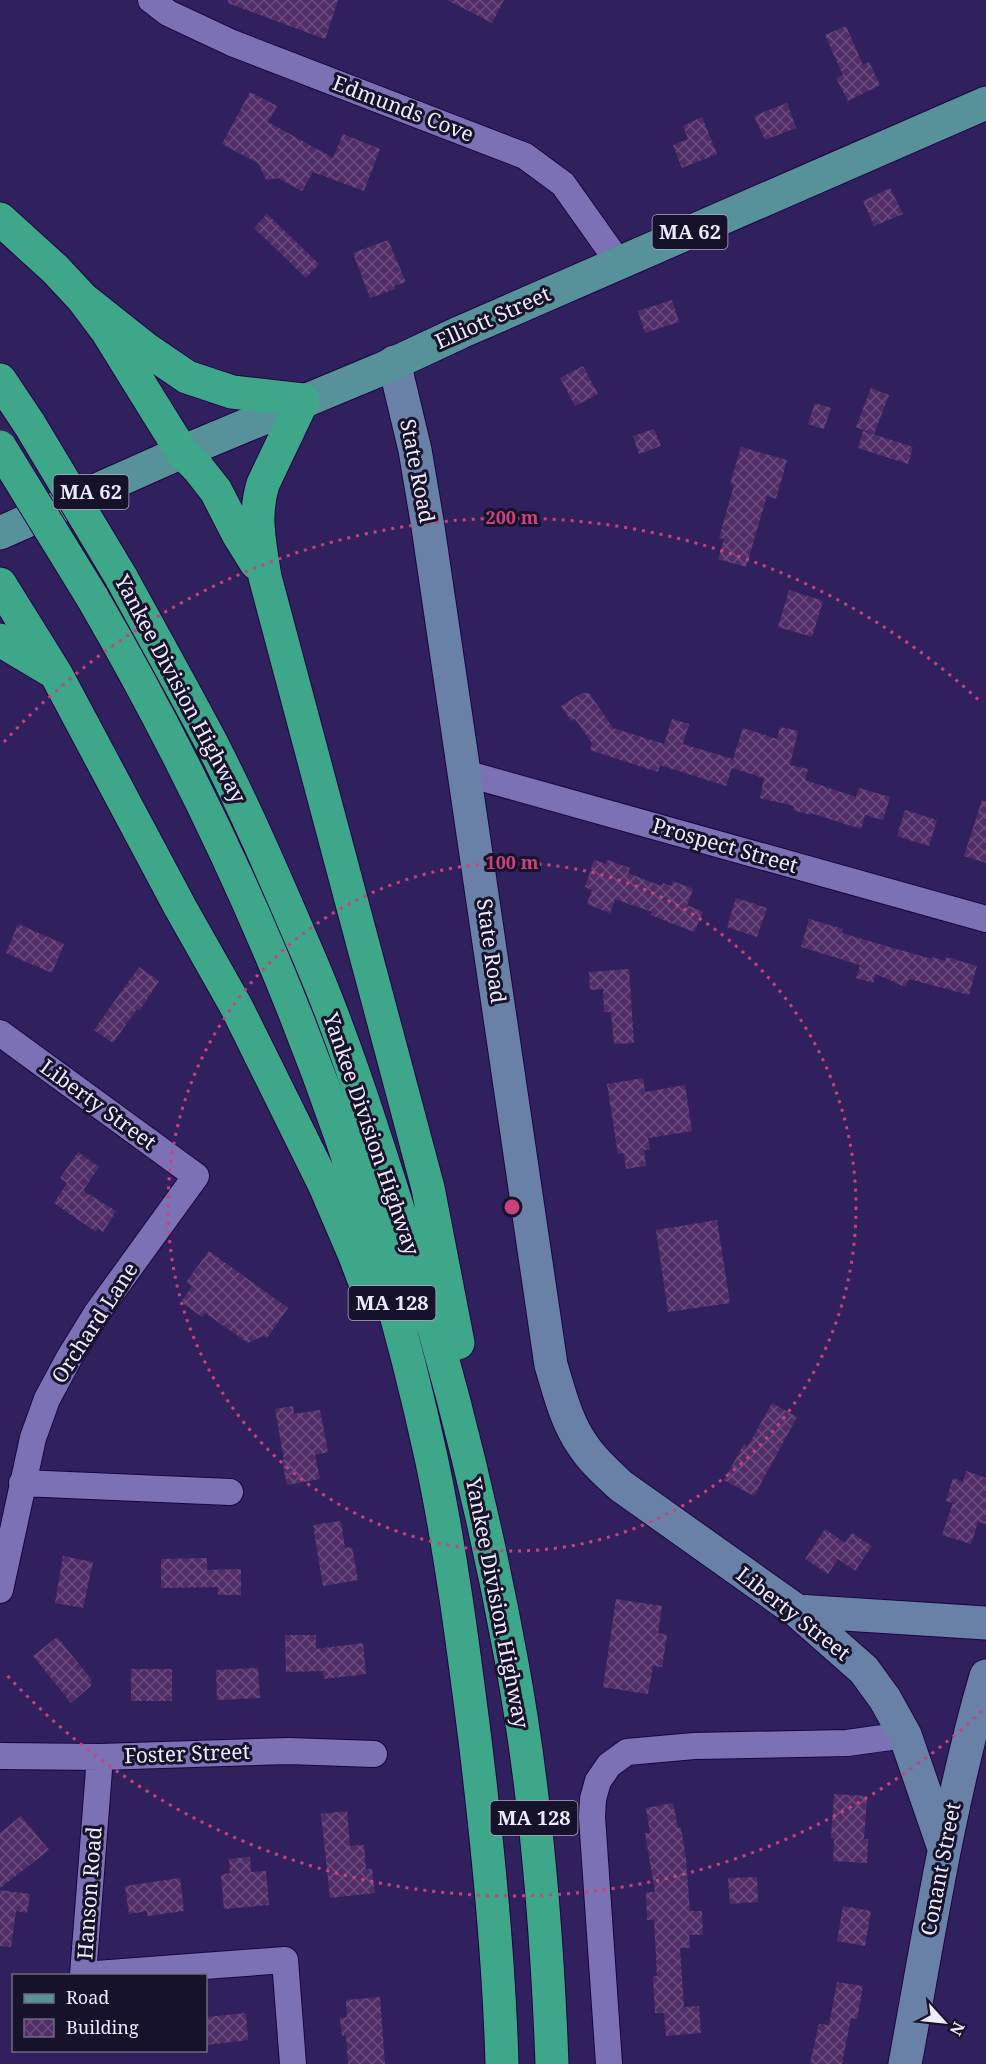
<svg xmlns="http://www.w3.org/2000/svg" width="986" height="2064" font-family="'Noto Serif',serif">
<defs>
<pattern id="building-cross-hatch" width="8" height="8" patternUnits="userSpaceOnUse" patternTransform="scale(1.5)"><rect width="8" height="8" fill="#512d67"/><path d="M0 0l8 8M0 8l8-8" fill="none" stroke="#6a4c7e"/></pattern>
</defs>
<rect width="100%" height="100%" fill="#30215e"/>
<path fill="url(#building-cross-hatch)" d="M228 0H338L325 39 228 3Z
M447 0H504L492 23Z
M846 26 863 65 869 62 880 85 848 101 836 78 843 75 825 35Z
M250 92 277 106 268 122 333 158 343 134 380 149 364 191 313 172 302 191 278 178 266 180 258 163 222 144Z
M787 103 796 128 765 140 754 116Z
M702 117 717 154 682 168 673 145 688 139 683 126Z
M890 188 903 214 874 226 863 201Z
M267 214 319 264 306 278 254 228Z
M388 240 406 282 394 286 395 289 370 298 353 253Z
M672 300 679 322 645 333 638 311Z
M583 366 598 394 575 406 560 378Z
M871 388 889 395 874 434 856 427Z
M815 403 831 408 824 429 808 424Z
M654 429 661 446 639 454 633 436Z
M863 431 913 447 908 464 858 448Z
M741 447 787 460 776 499 767 496 746 567 718 559 724 539 719 538 734 485 730 484Z
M789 590 823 601 812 637 778 627Z
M582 693H589L613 728 664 744 672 719 689 724 683 744 733 759 743 728 777 739 780 727 798 731 790 765 808 769 805 780 856 797 859 788 890 797 883 820 865 815 861 829 811 813V815L793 810 794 806 760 798 764 778 732 768 726 786 660 765 658 772 590 750 592 743 575 719 571 721 561 706Z
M982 800 986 801V863L964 856Z
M905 810 937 820 929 846 897 836Z
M594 860 606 864 607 860 630 868 628 873 661 886 663 883 671 886 673 881 693 889 687 905 703 912 694 932 651 915 652 912 615 899 610 913 587 904 592 890 585 887Z
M736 898 767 908 757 937 727 927Z
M809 919 843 929 842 933 879 944 932 959V957L945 961 946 957 977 966 969 995 909 979 905 987 876 974 873 983 856 978 860 965 801 947Z
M18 924 64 944 52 973 6 953Z
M139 967 159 981 140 1010 137 1009 113 1043 94 1030Z
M629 969 634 1043 614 1044 611 1012H604L603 989 590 990 589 972Z
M643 1078 645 1092 685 1085 692 1131 648 1138 650 1150H644L646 1166 626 1169 624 1153 618 1154 607 1084Z
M78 1152 99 1167 84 1189 85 1192 116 1211 103 1232 98 1228 96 1232 54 1203 67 1183 60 1178Z
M717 1220 730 1303 668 1312 656 1230Z
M209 1251 288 1308 267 1338 263 1336 248 1343 205 1313 202 1317 181 1302 192 1286 186 1282Z
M772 1403 797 1417 754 1496 724 1480 744 1444 748 1446Z
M293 1406 294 1414 320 1410 328 1452 315 1455 320 1479 287 1485 282 1460H284L275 1409Z
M966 1471 986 1478V1524L978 1522 971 1544 942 1535 953 1503 946 1501 953 1478 963 1482Z
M341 1521 345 1548 352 1547 358 1580 323 1586 313 1525Z
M825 1529 845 1543 852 1533 872 1546 855 1571 838 1559 828 1574 805 1559Z
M63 1556 93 1562 83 1608 55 1603Z
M207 1558V1570L241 1569V1595H218V1587L161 1588V1559Z
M616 1599 662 1606 658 1633 667 1635 662 1667 653 1666 648 1694 603 1687Z
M285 1635H316V1649L363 1643 366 1674 324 1679 323 1671 286 1672Z
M57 1637 91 1679V1686L71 1703 33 1656Z
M258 1668 260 1698 217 1700 216 1670Z
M131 1669H172V1701H131Z
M834 1794 867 1796 864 1839H868L867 1863 833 1861 834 1839 831 1838Z
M673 1803 678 1828H681L686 1859 690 1911H702L703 1935H689L690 1948H680L684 2007 699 2006 701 2033 666 2036 664 2013H655L653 1976H657L654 1920H647L646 1892H655L645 1833H650L646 1808Z
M347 1811 350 1846 364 1845 366 1869H372L375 1893 330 1898 321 1814Z
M21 1816 49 1850 0 1888V1833Z
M250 1857 251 1872 266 1871 269 1905 224 1909 221 1875 230 1873 229 1859Z
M757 1877 758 1902 730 1904 728 1878Z
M180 1878 184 1911 147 1916V1911L129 1914 125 1886Z
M0 1890 30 1894 27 1913 16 1911 11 1947 0 1946Z
M843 1906 871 1911 865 1946 837 1941Z
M837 1982 863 1986 857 2019 851 2018 842 2064H810L819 2024 829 2025Z
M380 1997 385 2064H348L346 2035 342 2036 340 2018 347 2017 346 2000Z
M246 2013 248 2040 206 2045V2017Z"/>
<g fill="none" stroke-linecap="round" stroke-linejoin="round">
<defs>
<path id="street" d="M151 0 168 13 232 43 525 156 563 184 619 263
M464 773 986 919
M0 1033 196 1176 96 1314 69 1358 47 1399 33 1438 0 1590
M22 1483 230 1492
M0 1756 100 1757 289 1751 374 1754
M100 1757 83 1975 285 1960 293 2064
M609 2064 592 1817 593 1799 598 1781 609 1765 627 1752 694 1746 847 1743 905 1735"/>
<path id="secondary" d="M394 362 415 450 428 527 551 1365C559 1391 566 1421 582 1444 592 1460 607 1473 621 1486L797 1611 864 1670 885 1699 905 1735 944 1848
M797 1611 986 1623
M905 2064C929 1934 949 1803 986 1676"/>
<path id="primary" d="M0 533 182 452 384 368 461 332 986 103"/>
<path id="highway" d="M0 219 55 269 83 299 107 331 182 452 198 468 216 491 238 534 256 563
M83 299 146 349 187 377 232 392 303 400 263 484C253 516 260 545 265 577L428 1188 458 1343
M0 380 30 425
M121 577C151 632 182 687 211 742 247 812 278 885 309 957 344 1039 371 1124 398 1209 445 1356 483 1506 511 1658 536 1792 547 1928 552 2064
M0 584 56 674 180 907 237 1008 325 1186 355 1256 367 1288
M92 597C247 864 365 1154 431 1457 451 1551 463 1645 475 1740 488 1847 499 1956 502 2064
M0 640 52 671"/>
</defs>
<use href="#street" stroke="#1a0541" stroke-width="28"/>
<use href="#secondary" stroke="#1a0541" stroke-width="35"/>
<use href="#primary" stroke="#1a0541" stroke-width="35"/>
<use href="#highway" stroke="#1a0541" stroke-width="35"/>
<use href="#street" stroke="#7c71b4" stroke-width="26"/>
<use href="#secondary" stroke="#6a81a7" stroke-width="33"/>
<use href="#primary" stroke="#57919a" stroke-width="33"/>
<use href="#highway" stroke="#3fa789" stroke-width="33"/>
<defs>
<path id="highway-bridge" d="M30 425 121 577
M0 447 92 597"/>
</defs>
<use href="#highway-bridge" stroke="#1a0541" stroke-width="35" stroke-linecap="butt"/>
<use href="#highway-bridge" stroke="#3fa789" stroke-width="33"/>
</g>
<g fill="none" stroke="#cb427b" stroke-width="3" stroke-dasharray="3 6">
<circle cx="512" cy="1207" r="344"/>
<path d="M982 1711A689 689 0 0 1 4 1672M4 742A689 689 0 0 1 982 703"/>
</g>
<g text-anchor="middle" stroke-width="6" stroke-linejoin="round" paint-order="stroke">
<g fill="#17122c" stroke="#adaabd" stroke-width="1.5">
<rect x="652.5" y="215" width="75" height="34" rx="4.5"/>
<rect x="53.5" y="475" width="75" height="34" rx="4.5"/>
<rect x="348.5" y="1286" width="87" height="34" rx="4.5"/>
<rect x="490.5" y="1801" width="87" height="34" rx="4.5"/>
</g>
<g font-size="20" font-weight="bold" fill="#edebfb">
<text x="690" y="239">MA 62</text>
<text x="91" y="499">MA 62</text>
<text x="392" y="1310">MA 128</text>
<text x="534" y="1825">MA 128</text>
</g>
<g font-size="21" fill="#edebfb" stroke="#17122c">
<text transform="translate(403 109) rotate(21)" y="7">Edmunds Cove</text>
<text transform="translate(493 318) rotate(-24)" y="7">Elliott Street</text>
<text transform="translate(417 471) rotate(79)" y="7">State Road</text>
<text transform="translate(180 689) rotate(62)" y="7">Yankee Division Highway</text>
<text transform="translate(725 846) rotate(16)" y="7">Prospect Street</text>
<text transform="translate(491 951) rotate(82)" y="7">State Road</text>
<text transform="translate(98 1105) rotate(36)" y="7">Liberty Street</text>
<text transform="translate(371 1134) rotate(71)" y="7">Yankee Division Highway</text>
<text transform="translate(95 1323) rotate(-57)" y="7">Orchard Lane</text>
<text transform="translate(497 1603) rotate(79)" y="7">Yankee Division Highway</text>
<text transform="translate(793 1614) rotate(38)" y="7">Liberty Street</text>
<text transform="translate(187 1754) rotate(-2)" y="7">Foster Street</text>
<text transform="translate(941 1869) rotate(-79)" y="7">Conant Street</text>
<text transform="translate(90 1893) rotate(-86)" y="7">Hanson Road</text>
</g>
</g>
<circle cx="512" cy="1207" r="9" fill="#cb427b" stroke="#17122c" stroke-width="3"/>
<g font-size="18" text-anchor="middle" font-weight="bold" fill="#cb427b" stroke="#17122c" stroke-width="6" stroke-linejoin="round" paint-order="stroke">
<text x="512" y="524">200 m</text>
<text x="512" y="869">100 m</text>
</g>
<rect x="12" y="1974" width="195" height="78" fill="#17122c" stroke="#6d697f" stroke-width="1.5"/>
<rect x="24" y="1994" width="30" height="9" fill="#57919a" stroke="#6d697f" stroke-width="1.5"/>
<text x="66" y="2004" font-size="18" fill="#edebfb">Road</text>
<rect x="24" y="2019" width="30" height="18" fill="url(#building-cross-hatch)" stroke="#6d697f" stroke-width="1.5"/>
<text x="66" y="2034" font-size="18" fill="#edebfb">Building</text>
<g transform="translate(944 2022) rotate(117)" stroke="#17122c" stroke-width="4.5" paint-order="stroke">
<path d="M0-4.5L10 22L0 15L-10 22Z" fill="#edebfb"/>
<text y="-9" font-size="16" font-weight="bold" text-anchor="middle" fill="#edebfb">N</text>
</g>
</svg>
